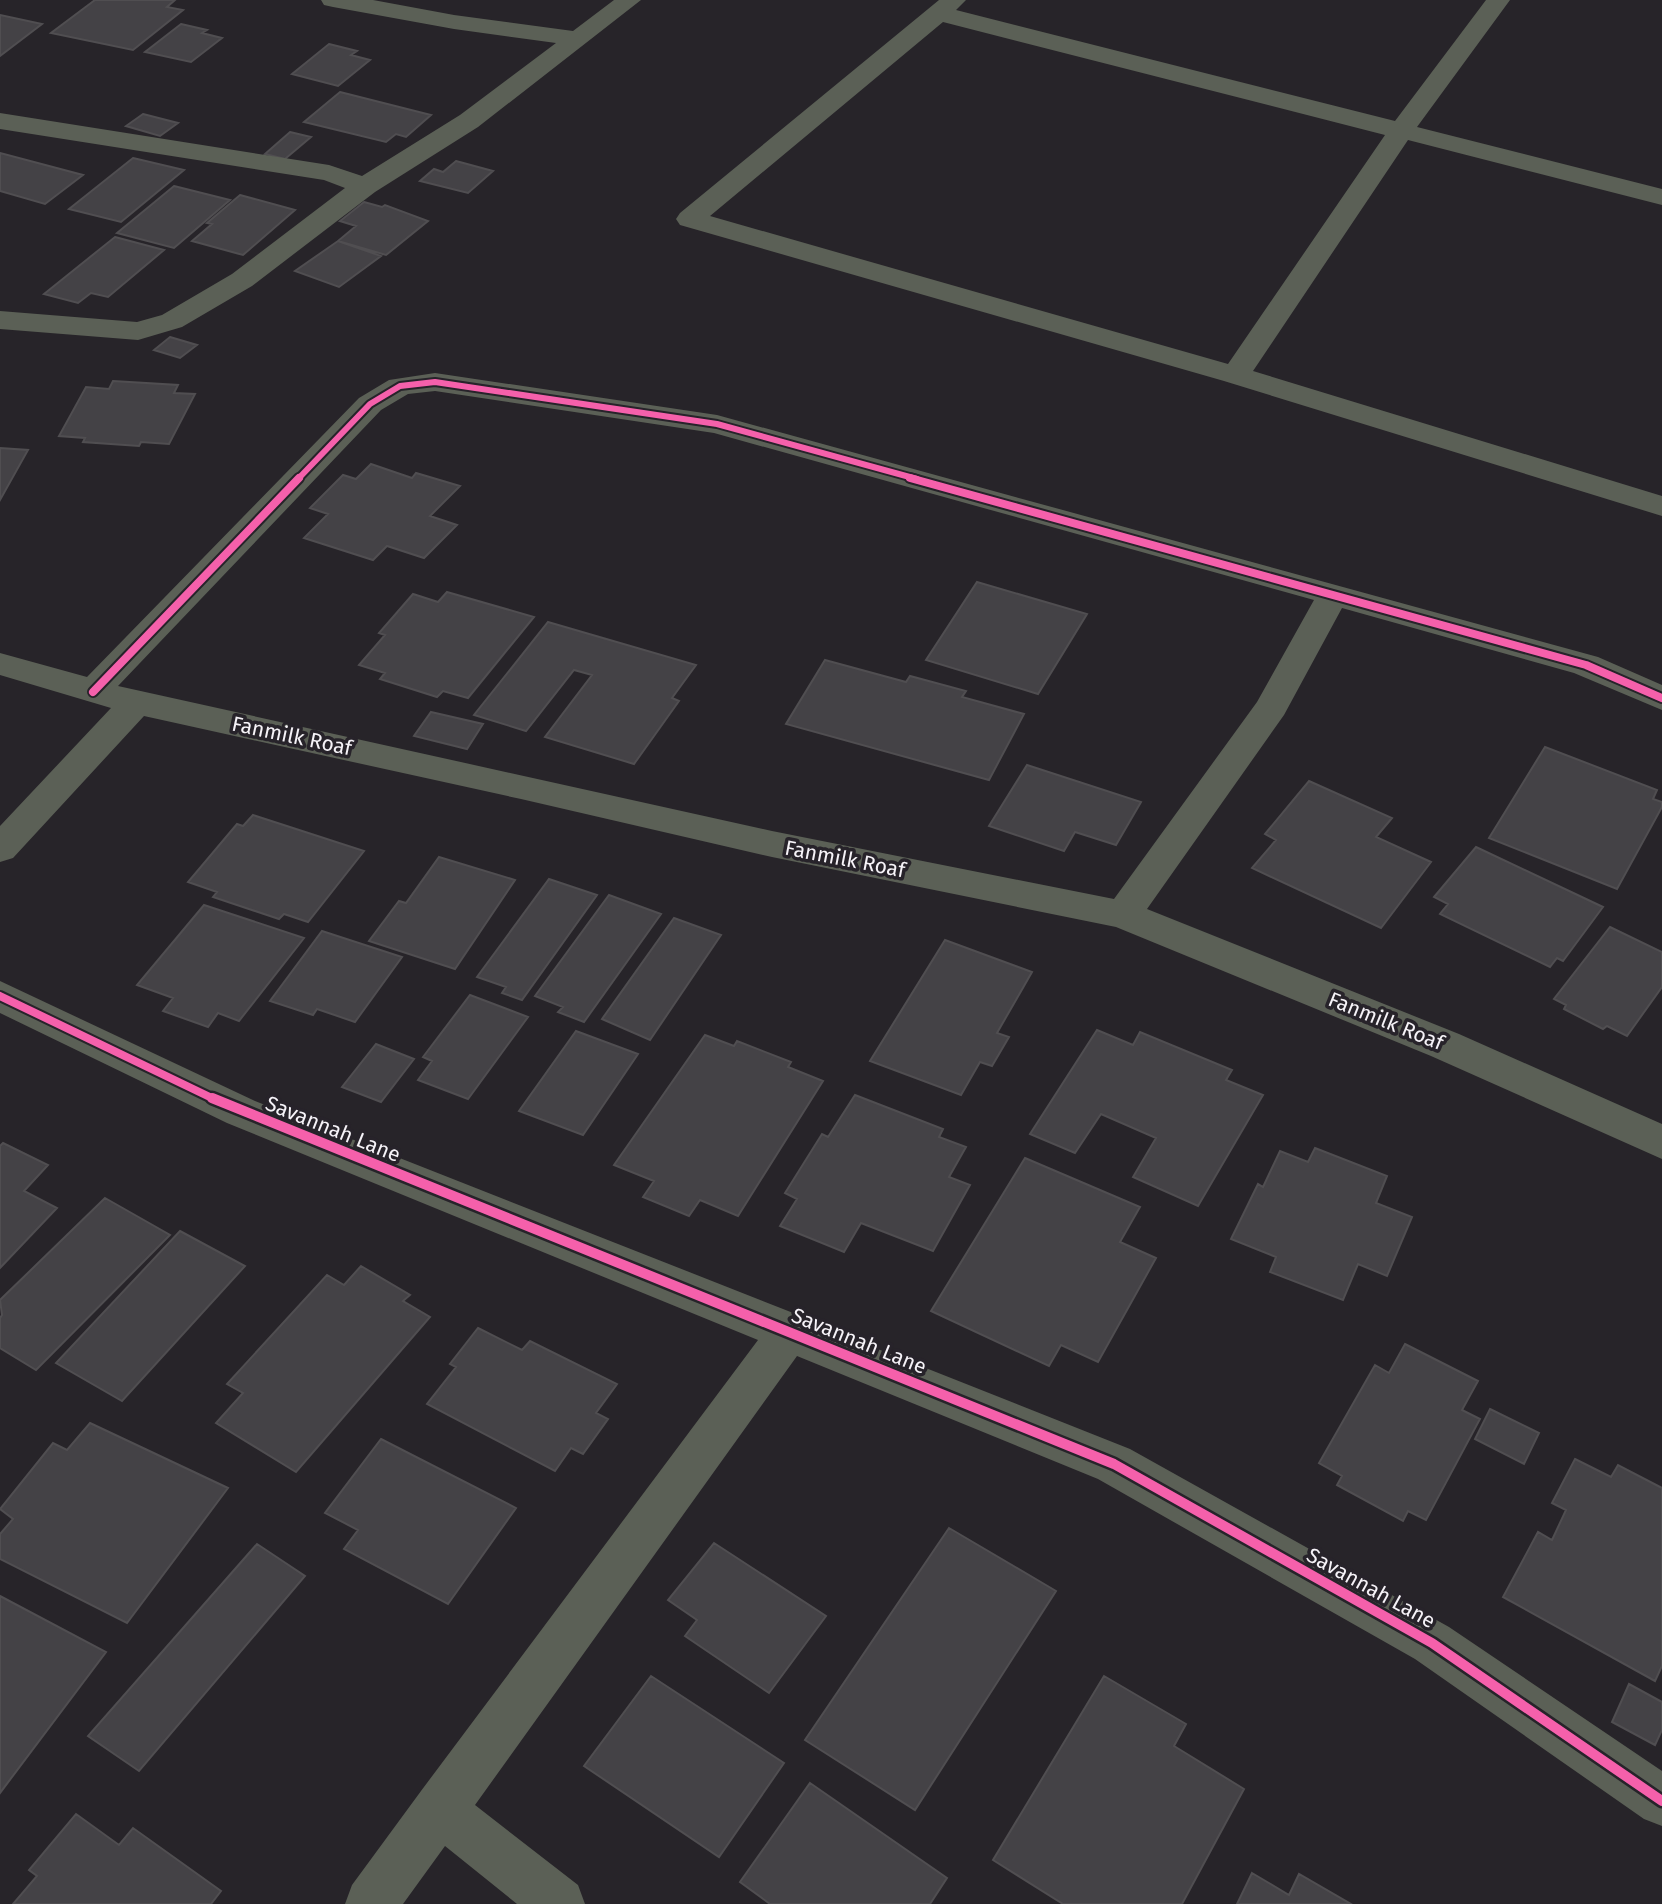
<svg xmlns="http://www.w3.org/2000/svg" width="1662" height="1904" font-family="'Fira Sans',sans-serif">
<rect width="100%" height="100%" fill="#272429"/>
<path fill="#444246" stroke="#504e51" stroke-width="2" d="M95 0H175L167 7 183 10 133 50 51 33Z
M0 15 42 24 0 56Z
M181 24 207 30 202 33 222 38 191 62 145 52Z
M329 44 357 51 351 55 370 60 338 86 292 74Z
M340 92 431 115 406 137 396 134 386 142 304 122Z
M143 114 178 123 160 136 126 126Z
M290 132 311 137 285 159 265 154Z
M0 153 83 175 45 204 0 191Z
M133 158 184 170 121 222 69 209Z
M456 161 493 171 468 193 420 181 434 169 443 172Z
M174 186 230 200 174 248 117 233Z
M240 195 295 210 243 255 192 241 212 224 207 223Z
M364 202 382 207 385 205 428 221 386 255 338 241 356 226 340 221Z
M115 237 164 250 108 297 91 293 78 303 44 294Z
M338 241 381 256 339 287 295 271Z
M170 337 197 345 180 358 154 350Z
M113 381 178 385 174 393 195 394 169 444 141 442 139 446 83 442 85 438 59 436 86 387 109 389Z
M0 448 28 450 0 500Z
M371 464 412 478 416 473 460 486 430 516 457 525 424 558 387 546 373 560 304 538 328 514 310 508 343 475 356 479Z
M977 582 1087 614 1038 694 926 660Z
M447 592 534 617 468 698 443 691 437 697 380 679 385 673 359 665 385 635 379 633 413 594 438 602Z
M548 622 696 665 672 698 679 701 634 764 545 737 592 675 574 670 526 731 474 715Z
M825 660 906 682 910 676 966 691 962 697 1024 714 989 780 786 724Z
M431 712 483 724 467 749 414 736Z
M1545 747 1657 790 1653 799 1662 802V807L1617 889 1489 838Z
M1027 765 1141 802 1116 845 1075 832 1064 851 989 826Z
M1309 781 1392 818 1376 837 1431 862 1381 928 1252 868 1276 840 1265 834Z
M253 815 364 851 308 922 284 914 279 919 213 897 217 892 188 882 237 824 243 826Z
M1476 847 1603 907 1563 961 1557 958 1550 967 1440 914 1448 904 1434 897Z
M439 857 515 880 455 969 369 941 399 901 406 903Z
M549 879 597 895 522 1000 502 993 506 987 477 977Z
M609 895 661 914 584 1022 558 1012 563 1007 535 996Z
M204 905 304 938 239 1021 218 1013 208 1027 163 1011 173 998 137 985Z
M674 918 721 935 650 1040 602 1019Z
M1610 927 1662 952V987L1627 1036 1607 1026 1603 1029 1564 1009 1566 1005 1554 999Z
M322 931 402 957 355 1022 317 1009 313 1015 270 1001Z
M945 940 1032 972 997 1033 1009 1037 992 1066 980 1062 961 1095 870 1061Z
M470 995 528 1017 468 1099 418 1080 432 1061 423 1057Z
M1097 1030 1133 1045 1140 1032 1232 1070 1226 1080 1263 1095 1198 1206 1133 1177 1156 1138 1101 1114 1075 1153 1030 1134Z
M576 1031 638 1054 583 1135 519 1111Z
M705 1035 734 1046 737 1041 791 1062 788 1067 823 1081 738 1216 700 1200 689 1216 643 1197 654 1181 614 1165Z
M376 1044 414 1059 381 1102 342 1087Z
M855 1095 943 1129 939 1137 966 1147 949 1177 970 1185 933 1251 861 1223 844 1252 780 1226 797 1199 785 1193 822 1134 828 1137Z
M3 1143 48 1165 24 1191 57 1208 0 1268V1146Z
M1315 1148 1387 1176 1376 1203 1412 1217 1387 1276 1358 1264 1343 1300 1270 1272 1276 1257 1231 1239 1258 1184 1263 1187 1280 1151 1308 1162Z
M1025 1158 1140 1207 1120 1242 1156 1258 1098 1362 1061 1345 1049 1366 931 1311Z
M105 1198 170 1235 36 1370 0 1348V1318L2 1315 0 1300Z
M180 1231 245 1266 122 1401 56 1363Z
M361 1266 410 1295 403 1301 430 1317 296 1472 216 1423 243 1393 227 1384 327 1275 344 1285Z
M478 1328 522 1350 530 1341 617 1384 596 1413 608 1419 583 1454 571 1448 555 1471 427 1404 456 1367 450 1364Z
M1405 1344 1478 1381 1462 1410 1480 1419 1426 1520 1408 1511 1403 1521 1337 1485 1342 1476 1319 1463 1375 1365 1389 1373Z
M1490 1409 1539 1433 1524 1464 1475 1439Z
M90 1423 228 1488 127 1623 0 1559V1534L13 1519 0 1509 53 1443 67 1450Z
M381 1439 516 1508 448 1604 344 1549 358 1530 325 1513Z
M1575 1459 1611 1477 1618 1465 1662 1488V1666L1655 1681 1503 1597 1538 1532 1552 1540 1566 1510 1552 1503Z
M949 1528 1056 1591 915 1810 805 1740Z
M714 1543 826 1616 769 1693 685 1636 697 1620 668 1600Z
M257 1544 305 1576 139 1771 88 1736Z
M0 1596 106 1652 0 1793Z
M651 1676 784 1763 719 1857 584 1766Z
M1104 1676 1186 1724 1174 1746 1244 1789 1182 1904H1063L993 1860Z
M1629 1684 1662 1702V1730L1655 1745 1612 1722Z
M810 1783 947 1878 930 1904H770L740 1882Z
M76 1814 119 1845 133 1828 221 1891 211 1904H13L37 1876 29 1870Z
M1252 1873 1289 1895 1299 1874 1351 1904H1237Z"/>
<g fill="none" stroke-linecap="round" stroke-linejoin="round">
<path fill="#5b6056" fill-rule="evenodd" d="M321 0H373L454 15 573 31 614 0H641L478 127 375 192 252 286 182 327 138 340 0 329V311L137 322 162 315 232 274 345 188 324 180 0 129V113L329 165 362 176 460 115 556 43 454 29 333 7 324 5Z
M939 0H966L956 10 1395 121 1486 0H1510L1417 127 1662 189V205L1408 140 1253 371 1662 496V516L1224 381 680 225 676 219 680 213ZM943 22 1385 135 1228 364 710 216Z
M435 373 717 415 1598 657 1662 685V710L1574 673 1342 608 1284 715 1147 909 1459 1034 1662 1124V1159L1431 1056 1116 927 772 857 521 799 144 716 13 858 0 862V826L111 708 0 675V653L87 677 359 398 389 380ZM435 391 714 433 1314 600 1257 702 1114 899 772 831 118 686 381 410 408 394Z
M0 981 255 1101 806 1318 807 1321 1130 1449 1449 1627 1662 1771V1826L1644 1819 1415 1659 1098 1479 797 1356 475 1805 578 1885 585 1904H517L445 1846 403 1904H345L352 1885 421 1791 758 1340 227 1123 0 1013Z"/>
<defs>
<path id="cycleway-far2" d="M298 479 370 404 400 386 435 382 717 424 917 479"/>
<path id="cycleway-far1" d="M910 478 1586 665 1662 698
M93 692 299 478
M0 996 216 1100"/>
<path id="cycleway" d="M212 1098 1114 1464 1432 1643 1662 1801"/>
</defs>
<use href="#cycleway-far2" stroke="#27232a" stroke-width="10"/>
<use href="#cycleway-far1" stroke="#27232a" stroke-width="12"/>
<use href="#cycleway" stroke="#27232a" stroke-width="15"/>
<use href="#cycleway-far2" stroke="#f560ab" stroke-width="6"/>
<use href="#cycleway-far1" stroke="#f560ab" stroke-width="8"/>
<use href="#cycleway" stroke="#f560ab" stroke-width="10"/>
</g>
<g text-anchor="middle" stroke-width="7" stroke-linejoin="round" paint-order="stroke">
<g font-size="21" fill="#f6f3f8" stroke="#27232a">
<text transform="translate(292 736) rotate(12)" y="7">Fanmilk Roaf</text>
<text transform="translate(845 859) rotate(11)" y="7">Fanmilk Roaf</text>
<text transform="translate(1386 1021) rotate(22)" y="7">Fanmilk Roaf</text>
<text transform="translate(333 1129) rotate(22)" y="7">Savannah Lane</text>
<text transform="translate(859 1341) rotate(22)" y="7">Savannah Lane</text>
<text transform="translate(1371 1588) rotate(29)" y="7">Savannah Lane</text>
</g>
</g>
</svg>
